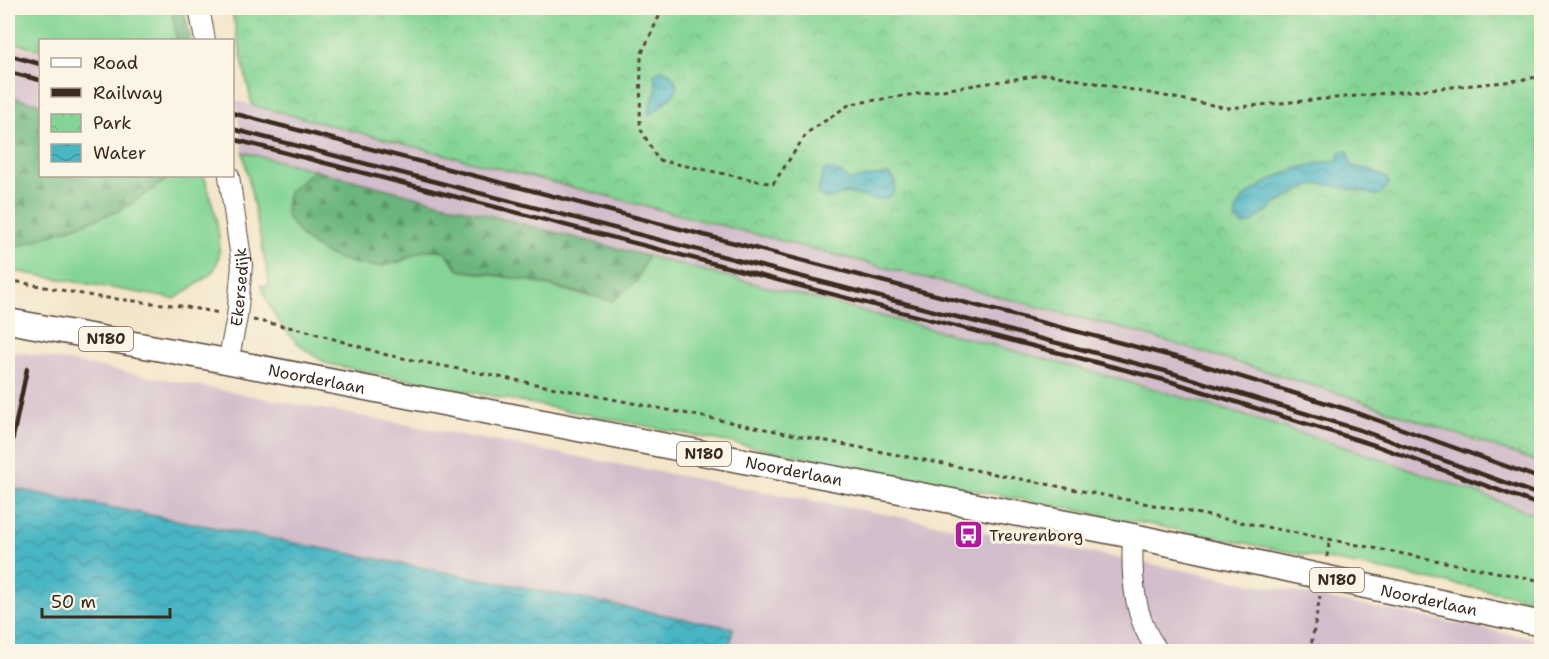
<svg xmlns="http://www.w3.org/2000/svg" width="1549" height="659" font-family="'Shantell Sans',sans-serif">
<defs>
<pattern id="forest-firs" width="22" height="20" patternUnits="userSpaceOnUse" patternTransform="scale(1.5)"><rect width="22" height="20" fill="#6bb67e"/><path d="M5 1l3.5 6h-7zM16 11l3.5 6h-7z" fill="#599467"/></pattern>
<pattern id="park-crowns" width="20" height="18" patternUnits="userSpaceOnUse" patternTransform="scale(1.5)"><rect width="20" height="18" fill="#84d595"/><path d="M2 6a3 3 0 1 1 6 0M12 15a3 3 0 1 1 6 0" fill="none" stroke="#73b780"/></pattern>
<pattern id="water-waves" width="16" height="10" patternUnits="userSpaceOnUse" patternTransform="scale(1.5)"><rect width="16" height="10" fill="#49b6c4"/><path d="M0 5q4-4 8 0t8 0" fill="none" stroke="#3e949f"/></pattern>
</defs>
<rect width="100%" height="100%" fill="#fcf5e5"/>
<filter id="ink" filterUnits="userSpaceOnUse"><feTurbulence type="fractalNoise" baseFrequency=".0167" numOctaves="2"/><feDisplacementMap in="SourceGraphic" scale="12" xChannelSelector="R" yChannelSelector="G"/><feConvolveMatrix kernelMatrix="1 2 1 2 8 2 1 2 1" color-interpolation-filters="sRGB"/></filter>
<filter id="wash" filterUnits="userSpaceOnUse"><feTurbulence type="fractalNoise" baseFrequency=".008" numOctaves="4" result="noise"/><feDisplacementMap in="SourceGraphic" scale="24" xChannelSelector="R" yChannelSelector="G"/><feGaussianBlur stdDeviation="1.35" result="paint"/><feColorMatrix in="noise" values="0 0 0 0 0 0 0 0 0 0 0 0 0 0 0 0 0 1.4 0 .05"/><feComposite in="paint" operator="in"/></filter>
<g filter="url(#wash)">
<rect width="100%" height="100%" fill="#f3e5c9"/>
<path fill="#d1bdcb" d="M8 44 40 53V104L8 96Z
M236 101 1136 332 1341 394 1541 463V517L1431 475 1145 386 243 152Z
M8 350 1161 566 1541 640V651H729L732 628 16 489 8 529Z"/>
<path fill="#84d595" stroke="#60805a" stroke-width="1.5" d="M8 8H171L177 40H40V50L8 41Z
M243 152 314 170 288 193 286 215C292 223 298 234 306 240 326 258 362 269 388 265 412 260 417 246 445 251L459 270 527 280 586 296 637 281 647 256C947 334 1252 404 1541 517V601L328 364C293 345 273 322 261 284L268 288V275Z
M169 176H204C211 199 229 250 213 271 207 279 184 292 175 299L8 270V250L121 210 166 180Z"/>
<path fill="url(#forest-firs)" stroke="#53704e" stroke-width="1.5" d="M171 8H184L191 40H177Z
M8 96 40 104V176H169L166 180 121 210 8 250Z
M314 170 647 256 637 281 612 301 527 280 459 270 445 251C417 246 412 260 388 265 362 269 326 258 306 240 298 234 292 223 286 215L288 193Z"/>
<path fill="url(#park-crowns)" stroke="#60805a" stroke-width="1.5" d="M231 8H1541V463L1341 394 1136 332 252 105Z"/>
<path fill="url(#water-waves)" stroke="#427071" stroke-width="1.5" d="M660 70C666 70 668 71 672 76 684 90 670 97 661 106 656 110 656 113 650 114L648 113 657 88 654 75Z
M1342 151H1348L1351 166 1370 170 1386 178 1389 184 1382 193 1377 195C1359 192 1339 185 1321 184 1304 184 1265 212 1251 223L1244 225 1236 220C1229 188 1313 160 1337 161Z
M828 169 841 173 849 180 888 174C893 178 896 181 895 187 892 210 858 195 846 192 837 197 824 204 818 191L824 170Z
M16 489 733 628 729 651H8V529Z"/>
</g>
<g filter="url(#ink)">
<g fill="none" stroke-linecap="round" stroke-linejoin="round">
<defs>
<g id="minor">
<path d="M199 8 205 40"/>
<path id="s1" d="M228 362 237 317 242 265 229 176"/>
<path d="M1133 536C1131 574 1133 620 1159 652"/>
</g>
<g id="major">
<path id="s2" d="M8 321 205 357 1133 536 1542 624"/>
</g>
</defs>
<use href="#minor" stroke="#574638" stroke-width="22"/>
<use href="#major" stroke="#574638" stroke-width="27"/>
<path stroke="#574638" stroke-width="3" stroke-dasharray="4.5 4.5" stroke-linecap="butt" d="M663 8 641 55 640 128 658 160 773 184 807 133 850 104 1048 74 1228 108 1505 82 1538 77 1542 74
M8 280 98 297 181 306 220 313
M253 320 304 330 387 355 1542 581
M1327 557 1330 538
M1310 652 1320 596"/>
<use href="#minor" stroke="#fff" stroke-width="20"/>
<use href="#major" stroke="#fff" stroke-width="24"/>
<path stroke="#3b2a1e" stroke-width="4.5" d="M8 55 40 64
M8 72 40 80
M232 113 1183 359 1349 410 1542 479
M232 129 1165 371 1360 430 1542 496
M232 139 1172 382 1374 445 1542 506
M8 461 27 369"/>
</g>
</g>
<defs>
<symbol id="bus-square" viewBox="-11 -11 22 22"><rect x="-9" y="-9" width="18" height="18" rx="4" fill="#b5179e" stroke="#fcf5e5"/><path d="M-5-6H5V4H4V6H2V4H-2V6H-4V4H-5ZM-3.5-4V0h7V-4ZM-3.5 1.2v1.5H-2V1.2ZM2 1.2v1.5H3.5V1.2Z" fill="#fff"/></symbol>
</defs>
<g fill-rule="evenodd">
<use href="#bus-square" x="952" y="518" width="33" height="33"/>
</g>
<g text-anchor="middle" stroke-width="6" stroke-linejoin="round" paint-order="stroke">
<g fill="#fcf5e5" stroke="#75675a" stroke-width="1.5">
<rect x="79" y="327" width="54" height="24" rx="4.5"/>
<rect x="677" y="442" width="54" height="24" rx="4.5"/>
<rect x="1310" y="568" width="54" height="24" rx="4.5"/>
</g>
<g font-size="15" font-weight="bold" fill="#3b2a1e">
<text x="106" y="344">N180</text>
<text x="704" y="459">N180</text>
<text x="1337" y="585">N180</text>
</g>
<g font-size="16" fill="#3b2a1e" stroke="#fcf5e5">
<text dy="6" stroke="none"><textPath href="#s1" startOffset="76">Ekersedijk</textPath></text>
<text dy="6" stroke="none"><textPath href="#s2" startOffset="314">Noorderlaan</textPath></text>
<text dy="6" stroke="none"><textPath href="#s2" startOffset="800">Noorderlaan</textPath></text>
<text dy="6" stroke="none"><textPath href="#s2" startOffset="1448">Noorderlaan</textPath></text>
</g>
<g font-size="16" fill="#3b2a1e" stroke="#fcf5e5" text-anchor="start">
<text x="989" y="541">Treurenborg</text>
</g>
</g>
<rect width="1549" height="659" fill="none" stroke="#fcf5e5" stroke-width="30"/>
<rect x="39" y="39" width="195" height="138" fill="#fcf5e5" stroke="#afa495" stroke-width="1.5"/>
<rect x="51" y="58" width="30" height="9" fill="#ffffff" stroke="#afa495" stroke-width="1.5"/>
<text x="93" y="69" font-size="18" fill="#3b2a1e">Road</text>
<rect x="51" y="88" width="30" height="9" fill="#3b2a1e" stroke="#afa495" stroke-width="1.5"/>
<text x="93" y="99" font-size="18" fill="#3b2a1e">Railway</text>
<rect x="51" y="114" width="30" height="18" fill="url(#park-crowns)" stroke="#afa495" stroke-width="1.5"/>
<text x="93" y="129" font-size="18" fill="#3b2a1e">Park</text>
<rect x="51" y="144" width="30" height="18" fill="url(#water-waves)" stroke="#afa495" stroke-width="1.5"/>
<text x="93" y="159" font-size="18" fill="#3b2a1e">Water</text>
<path d="M42 608v9h128v-9" fill="none" stroke="#3b2a1e" stroke-width="3"/>
<text x="51" y="608" font-size="18" fill="#3b2a1e" stroke="#fcf5e5" stroke-width="4.5" paint-order="stroke">50 m</text>
</svg>
